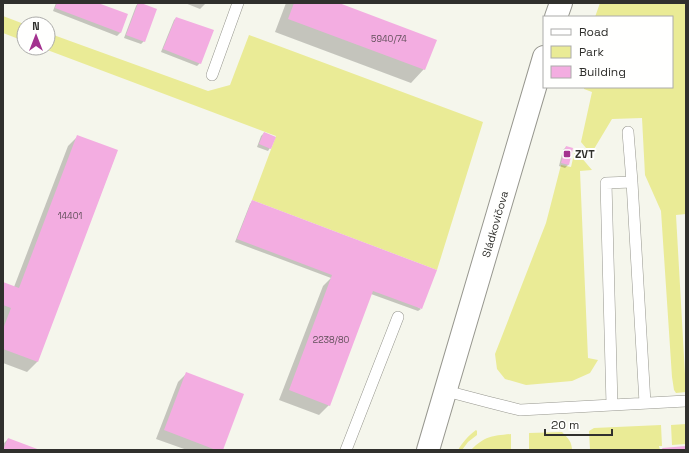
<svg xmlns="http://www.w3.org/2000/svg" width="689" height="453" font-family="'Space Grotesk',sans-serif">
<rect width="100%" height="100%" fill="#f5f6ec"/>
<path fill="#eaeb96" d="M600 3H686V214L676 215 686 392 676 393 674 390 672 377 661 211 645 175 642 118 612 119 591 154 581 142 592 92 584 89V87H672V17H595Z
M3 16 24 24V41L3 33Z
M48 33 208 91 230 85 249 35 483 122 437 270 252 200 276 136 42 48H48Z
M575 150 592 170 580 171 588 358 598 360 590 373 572 381 526 385 505 379 497 369 495 354 546 223 561 165 571 167Z
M686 424V444L672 445 671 425Z
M661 425 662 446H659L660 450H590L589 431 594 428Z
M476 430 477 431V435L468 442 462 450H458C463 442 468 436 476 430Z
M562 432C568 438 572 442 572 450H529V433Z
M511 434V450H471C485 436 492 436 511 434Z"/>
<path fill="#0003" d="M56 3H95L127 15 120 33 117 36 53 11Z
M138 3 144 41 141 44 124 38 136 6Z
M185 3H206L200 9Z
M286 3H337L424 69 411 83 275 32Z
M176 18 200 63 197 66 161 52 174 20Z
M264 133 270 148 268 151 257 147 261 136Z
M78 136 117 151 37 362 27 372 3 363V283L14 287 68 146Z
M566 147 572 149 568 165 565 168 559 166 563 150Z
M252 201 421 309 418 311 371 294 329 405 319 415 279 400 323 286 331 278 235 242 250 204Z
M186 374 222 450H187L156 439 178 382Z
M8 439 38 450H3V444Z"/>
<path fill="#f3ade1" d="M57 3H98L128 14 121 33 55 8Z
M138 3H141L157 9 145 42 126 35Z
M294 3H339L437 40 425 70 288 19Z
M176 17 214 30 201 64 163 49Z
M264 132 276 137 271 149 259 144Z
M77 135 118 150 38 362 3 349V329L11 308 3 305V282L19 288Z
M566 146 573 148 569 165 561 163Z
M252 200 437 270 422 309 373 291 330 406 289 390 332 275 237 239Z
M186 372 244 394 223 450H216L164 430Z
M8 438 40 450H3Z
M686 446V450H663L662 448Z"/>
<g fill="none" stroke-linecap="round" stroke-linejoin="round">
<defs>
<path id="lane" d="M212 75 238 3
M628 132 632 182
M446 391 488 402 520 410 686 401
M612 405 606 183 632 182 645 403
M346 450 398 317"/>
<path id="secondary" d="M556 17 561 3
M428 450 544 57"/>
</defs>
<use href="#lane" stroke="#97978f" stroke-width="12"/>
<use href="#secondary" stroke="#97978f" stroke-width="24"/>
<use href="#lane" stroke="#fff" stroke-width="11"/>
<use href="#secondary" stroke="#fff" stroke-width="22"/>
</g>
<rect fill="#a3328f" stroke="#fffffe" stroke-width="1.5" x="563" y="150" width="8" height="8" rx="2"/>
<g text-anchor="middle" stroke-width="4" stroke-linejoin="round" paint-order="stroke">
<g font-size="9" fill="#614f5a">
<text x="389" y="42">5940/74</text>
<text x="70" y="219">14401</text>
<text x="331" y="343">2238/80</text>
</g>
<g font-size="11" font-weight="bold" fill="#30302d" stroke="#fffffe" text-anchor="start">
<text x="575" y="158">ZVT</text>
</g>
<g font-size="11" fill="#30302d" stroke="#fffffe">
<text transform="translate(495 224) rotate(-74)" y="4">Sládkovičova</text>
</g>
</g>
<rect width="689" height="453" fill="none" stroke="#30302d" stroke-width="8"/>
<rect x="543" y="16" width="130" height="72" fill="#fffffe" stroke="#acacaa"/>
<rect x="551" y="29" width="20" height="6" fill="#ffffff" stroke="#acacaa"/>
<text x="579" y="36" font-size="12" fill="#30302d">Road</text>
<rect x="551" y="46" width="20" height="12" fill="#eaeb96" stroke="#acacaa"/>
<text x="579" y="56" font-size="12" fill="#30302d">Park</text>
<rect x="551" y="66" width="20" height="12" fill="#f3ade1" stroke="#acacaa"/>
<text x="579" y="76" font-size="12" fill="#30302d">Building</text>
<g transform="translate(36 36)"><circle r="19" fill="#fffffe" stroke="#acacaa"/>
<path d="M0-3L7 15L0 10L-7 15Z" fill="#a3328f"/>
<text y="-6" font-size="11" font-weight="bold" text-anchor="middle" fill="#30302d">N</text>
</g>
<path d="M545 429v6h67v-6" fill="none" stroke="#30302d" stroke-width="2"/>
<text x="551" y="429" font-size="12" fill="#30302d" stroke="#fffffe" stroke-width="3" paint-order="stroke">20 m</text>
</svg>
